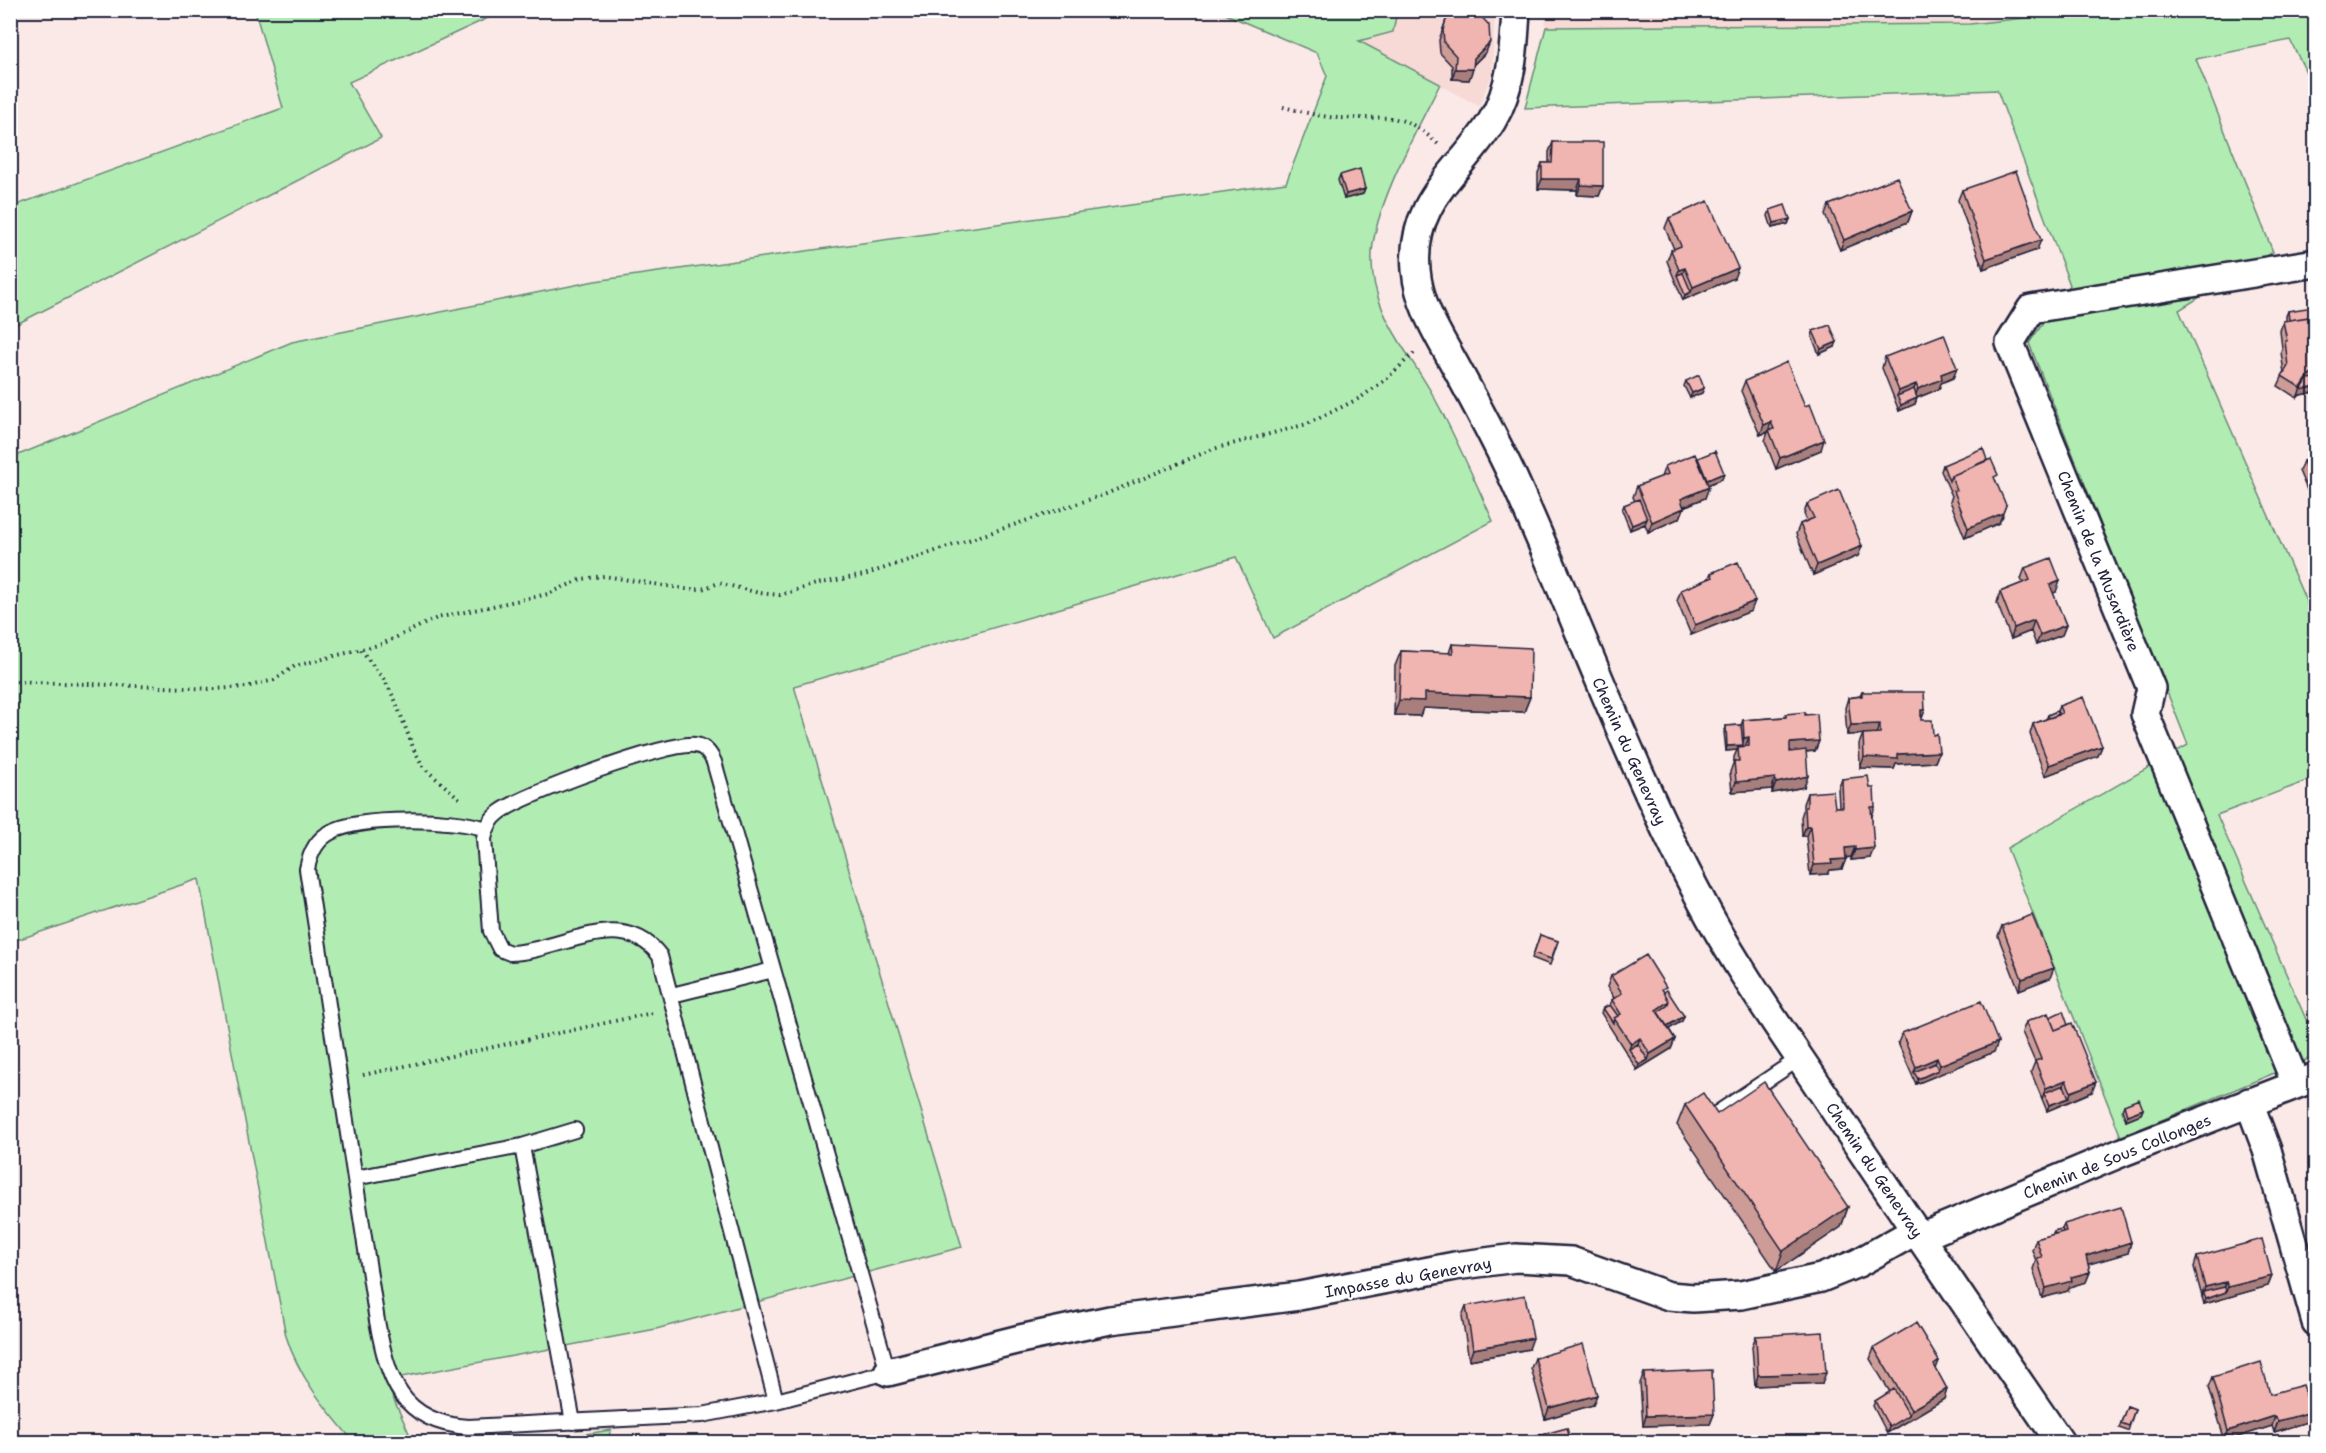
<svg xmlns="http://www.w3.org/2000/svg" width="2326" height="1453" font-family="'Shantell Sans',sans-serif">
<rect width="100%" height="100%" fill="#fae9e7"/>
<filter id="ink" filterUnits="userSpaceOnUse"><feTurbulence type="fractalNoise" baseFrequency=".0167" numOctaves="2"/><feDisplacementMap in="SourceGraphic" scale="12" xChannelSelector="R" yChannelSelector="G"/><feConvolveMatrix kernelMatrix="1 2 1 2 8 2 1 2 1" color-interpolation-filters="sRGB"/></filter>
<g filter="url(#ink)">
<path fill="#f7d9d6" d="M1397 11H1495L1492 74 1479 106 1358 41 1392 32Z
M1545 11H2099L1970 24 1546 27Z"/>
<path fill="#b1edb3" stroke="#6a8877" stroke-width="1.5" d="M2099 10 2315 11V90L2290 40 2196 59 2273 252 2179 310 2315 622V778L2217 815 2315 1040V1056L2121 1137 2007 848 2188 745 2029 343 2070 285 1997 90 1525 108 1546 27 1970 24Z
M255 11H503L349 82 381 138 11 327V207L283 108Z
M1218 11H1397L1393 32 1359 41 1440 84C1418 128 1375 205 1372 253 1369 311 1408 350 1434 397 1456 437 1474 479 1493 521L1273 638 1236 557 794 686 962 1247 656 1329 385 1380 413 1442H354C326 1409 299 1378 286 1336L199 879 11 942V458L292 342 595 281 1286 183 1327 76 1317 53Z
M611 1430 606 1442H535Z"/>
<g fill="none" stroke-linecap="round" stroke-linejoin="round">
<defs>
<path id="lane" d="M486 829C455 818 361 816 331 832 317 839 310 853 307 869L377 1321C388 1379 400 1422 468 1427L702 1415 776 1401 888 1372 714 762C710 753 705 746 695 745 669 741 522 795 500 812 490 819 486 828 484 839L491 931 500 949 510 953C560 952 622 905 660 956L776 1401
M672 995 773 970
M1707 1120 1800 1058
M522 1146 573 1422
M355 1178 522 1146 575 1130"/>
<path id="street" d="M1516 10C1514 49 1512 88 1492 121 1460 173 1410 200 1416 270 1419 306 1439 336 1456 367 1477 406 1498 444 1516 484 1581 628 1634 778 1710 917 1744 979 1786 1037 1825 1096 1902 1212 1981 1327 2060 1442
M2296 1084 2145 714 2151 688 2010 343 2031 309 2316 263
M2249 1102 2267 1150 2316 1322
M1920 1237 2123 1152 2316 1077
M888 1372 1020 1339 1110 1320 1299 1296 1455 1266 1516 1258 1571 1261 1669 1296 1693 1298 1741 1295 1821 1278 1858 1263 1915 1231"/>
</defs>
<use href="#lane" stroke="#22223b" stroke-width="18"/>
<use href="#street" stroke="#22223b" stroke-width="32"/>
<path stroke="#22223b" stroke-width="4" stroke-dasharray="1.5 4.5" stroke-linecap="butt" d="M1283 107C1301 111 1320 117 1339 118 1387 120 1399 108 1438 144
M361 650 385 681 395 700 414 750 424 768 460 799
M10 681 214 689 246 687 274 680 295 666 382 644 437 618 548 594 582 579 604 576 686 589H702L719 583 759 593 780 595 816 584 864 575 1106 494 1213 449 1307 424 1360 398 1384 381 1414 353
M363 1075 652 1013"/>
<use href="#lane" stroke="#fff" stroke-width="14"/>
<use href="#street" stroke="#fff" stroke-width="27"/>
</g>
<path fill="#ce9c97" stroke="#22223b" stroke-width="1.5" d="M1460 10H1481L1480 15 1486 52 1473 65 1469 80 1452 79V66L1440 53 1439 40 1446 20Z
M1553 142 1603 186 1599 196 1577 195V190L1538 189V173L1542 163H1549V152Z
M1340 175 1365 189 1363 194 1344 199 1338 180Z
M1962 190 2037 250 1983 269 1958 200Z
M1829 205 1912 211 1908 222 1840 250 1825 215Z
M1770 210 1790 219 1788 224 1772 228 1768 216Z
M1669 218 1734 278 1683 300 1667 261 1671 250 1674 249 1665 228Z
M2288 311 2316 316V392L2300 395 2297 398 2278 386 2284 373 2281 352 2282 348 2280 331 2283 321H2286V316Z
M1813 331 1835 347 1819 354 1812 337Z
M1885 357 1957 368 1953 378 1941 383 1939 389 1917 398 1915 404 1899 411 1882 368Z
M1686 381 1704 388 1702 393 1690 398 1684 386Z
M1745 381 1821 450 1776 469 1765 441 1768 432 1760 435 1741 391Z
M2316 456V511L2299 471 2303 461Z
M1698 458 1724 473 1722 479 1708 485 1705 498 1684 507V508L1680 518 1648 532 1645 524 1630 530 1622 510 1624 505 1635 501 1633 497 1637 486 1661 477 1665 466 1697 459Z
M1943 465 1996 481 2003 516 1999 523 1965 538 1950 501 1952 496 1941 471Z
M1807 504 1862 546 1858 556 1813 575 1796 534 1800 524 1807 521 1804 514Z
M2025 568 2056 592 2053 593 2066 625 2062 635 2036 645 2031 631 2011 639 1997 603 2000 592 2023 583 2021 579Z
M1711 573 1751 611 1691 635 1677 601 1681 590 1708 579Z
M1452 644 1530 697 1524 712 1423 708 1420 716 1394 715 1395 666 1401 651 1449 653Z
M1862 692 1925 710 1921 720 1933 735 1939 752 1935 762 1896 764 1894 769 1860 768 1859 744 1863 734 1847 735 1845 708 1848 698 1860 696Z
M2059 706 2102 746 2098 756 2045 776 2030 734 2033 724 2046 719 2048 715 2057 711Z
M1786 714 1805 715 1819 741 1815 751 1806 752 1804 787 1772 793V789L1732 792 1730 772 1734 761V757L1737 750 1726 751 1724 732 1726 726 1741 725 1743 720 1784 717Z
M1842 779 1875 807 1872 816 1870 858 1851 860V857L1846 858 1842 869 1830 870 1828 874 1810 875 1806 836H1802L1801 817 1803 811V804L1807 793 1835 807H1839L1838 789Z
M2002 926 2050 978 2019 990 1998 936Z
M1540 935 1558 941 1550 965 1532 958Z
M1611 976 1664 992 1684 1016 1682 1021 1669 1029 1675 1039 1671 1049 1637 1070 1601 1013 1603 1008 1610 1005 1612 1000 1614 998 1607 987Z
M2026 1022 2092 1092 2047 1111 2031 1072 2035 1062 2022 1032Z
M1902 1033 1998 1042 1994 1052 1916 1084 1898 1043Z
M1685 1105 1717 1114 1848 1207 1841 1227 1776 1271 1677 1125Z
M2124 1105 2143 1109 2141 1114 2126 1120 2122 1110Z
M2064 1224 2131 1242 2128 1253 2088 1264 2090 1272 2086 1282 2069 1287 2068 1291 2042 1298 2033 1269 2036 1261 2032 1250 2036 1239 2052 1235 2054 1231 2062 1229Z
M2197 1257 2272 1276 2268 1286 2204 1304 2194 1267Z
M1466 1306 1529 1349 1469 1360 1462 1316Z
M1756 1336 1822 1383 1755 1386 1752 1346Z
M1874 1348 1939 1361 1936 1369 1947 1389 1944 1399 1887 1433 1873 1406 1875 1401 1890 1392 1870 1359Z
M1535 1358 1593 1405 1545 1419 1531 1368Z
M1644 1373 1714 1414 1710 1424 1643 1426 1640 1383Z
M2213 1377 2270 1394 2307 1422 2274 1432 2272 1426 2225 1441 2209 1387Z
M2127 1406 2135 1409 2128 1431 2119 1428Z"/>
<path fill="#a87f7b" stroke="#22223b" stroke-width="1.5" d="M1490 42 1486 52 1470 68 1474 58Z
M1455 69H1473L1469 80 1452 79Z
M1542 179H1581L1577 190 1538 189Z
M1581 185 1603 186 1599 196 1577 195Z
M1365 189 1363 194 1344 199 1346 194Z
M1912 211 1908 222 1840 250 1844 240Z
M1790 219 1788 224 1772 228 1774 223Z
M2041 240 2037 250 1983 269 1986 259Z
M1685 268 1681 278 1677 275 1679 270Z
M1738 268 1734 278 1683 300 1685 295 1691 292 1693 287Z
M1837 342 1835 347 1819 354 1821 349Z
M1957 368 1953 378 1941 383 1939 389 1914 399 1918 389 1941 374Z
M2316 373V392L2300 395 2297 398 2301 388 2310 374Z
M1916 384 1912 394 1897 396 1899 391Z
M1704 388 1702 393 1690 398 1692 393Z
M1917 398 1915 404 1899 411 1901 405Z
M1771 422 1768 432 1760 435 1764 425Z
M1824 440 1821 450 1776 469 1780 458Z
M1724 473 1722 479 1705 486 1707 480Z
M1709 487 1705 498 1677 509 1681 499Z
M2006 505 1999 523 1965 538 1968 528Z
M1684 508 1680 518 1648 532 1652 522Z
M1647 519 1645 524 1630 530 1632 525Z
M1862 546 1858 556 1813 575 1817 565Z
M2060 581 2056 592 2046 596 2050 585Z
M1755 601 1751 611 1691 635 1695 625Z
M2034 620 2031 631 2011 639 2014 628Z
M2066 625 2062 635 2036 645 2040 635Z
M1425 693 1530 697 1524 712 1423 708 1420 716 1394 715 1399 700Z
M1921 710H1925L1921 721Z
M1880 724 1876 734 1847 735 1851 725Z
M1749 737 1745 747H1738L1737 750 1726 751 1727 746 1742 745 1744 738Z
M1819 741 1815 751 1786 753 1790 743Z
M2102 746 2098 756 2045 776 2049 765Z
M1939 752 1935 762 1896 764 1894 769 1860 768 1864 757 1898 754Z
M1808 776 1804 787 1772 793 1776 783Z
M1775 778 1772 789 1732 792 1736 782Z
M1806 826H1810L1806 836H1802Z
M1855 847 1851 857 1841 858 1845 848Z
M1874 848 1870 858 1851 860 1855 850Z
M1846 859 1842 869 1830 870 1828 874 1810 875 1814 865 1831 860Z
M2054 968 2050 978 2019 990 2022 979Z
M1669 1001 1666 1011 1656 1018V1010Z
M1684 1016 1682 1021 1661 1034 1663 1029Z
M1640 1038 1636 1049H1629L1631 1044Z
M1675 1039 1671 1049 1637 1070 1639 1065 1648 1060 1650 1054Z
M1998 1042 1994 1052 1916 1084 1918 1079 1938 1070 1940 1065Z
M1937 1058 1934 1068 1914 1072 1916 1067Z
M2066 1080 2062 1091 2044 1093 2042 1099 2046 1088Z
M2096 1082 2092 1092 2047 1111 2049 1105 2069 1098 2071 1092Z
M2143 1109 2141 1114 2126 1120 2127 1115Z
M1848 1207 1841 1227 1776 1271 1783 1251Z
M2131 1242 2128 1253 2082 1266 2086 1256Z
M2090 1272 2086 1282 2069 1287 2068 1291 2042 1298 2046 1288 2071 1277Z
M2272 1276 2268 1286 2204 1304 2206 1299 2226 1292 2228 1287Z
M2226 1282 2223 1292H2203L2202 1298 2205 1287Z
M1533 1338 1529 1349 1469 1360 1473 1349Z
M1826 1373 1822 1383 1755 1386 1758 1375Z
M1947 1389 1944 1399 1887 1433 1889 1427 1909 1415 1911 1410Z
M1597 1395 1593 1405 1545 1419 1549 1408Z
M2311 1412 2307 1422 2274 1432 2278 1421Z
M1714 1414 1710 1424 1643 1426 1646 1416Z
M2275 1416 2272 1426 2225 1441 2228 1431Z"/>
<path fill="#f0b5b0" stroke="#22223b" stroke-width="1.5" d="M1461 10 1477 12 1489 25 1490 42 1474 58 1473 69H1455L1456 56 1444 43 1443 30 1446 20Z
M1466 10H1481V14H1478L1477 12Z
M1553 142H1603V186L1581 185V179H1542V163H1552Z
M1360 169 1365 189 1346 194 1340 175Z
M2016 171 2041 240 1986 259 1962 190Z
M1897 177 1912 211 1844 240 1829 205Z
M1708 201 1738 268 1693 287 1685 268 1679 270 1671 250 1681 246 1669 218Z
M1785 205 1790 219 1774 223 1770 210Z
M1683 273 1691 292 1685 295 1677 275Z
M2313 307 2315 316 2289 320 2288 311Z
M2316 316V373L2310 374 2301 388 2282 376 2288 366 2285 341H2287L2283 321Z
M1830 325 1837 342 1821 349 1813 331Z
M1944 334 1957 368 1941 374 1942 379 1918 389 1916 384 1899 391 1885 357Z
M1787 362 1805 406 1810 404 1824 440 1780 458 1769 430 1774 429 1771 422 1764 425 1745 381Z
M1699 375 1704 388 1692 393 1686 381Z
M2316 378V387L2301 390 2308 379Z
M1914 389 1917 398 1901 405 1897 396Z
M1983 448 1987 460 1951 476 1949 481 1943 465Z
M1715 451 1724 473 1707 480 1698 458Z
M1695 454 1709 487 1681 499 1684 508 1652 522 1637 486 1668 474 1665 466Z
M2316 456V492L2303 461Z
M1991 459 1998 475 1994 477 2006 505 2003 513 1968 528 1954 491 1957 490 1951 476Z
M1839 490 1862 546 1817 565 1800 524 1814 518 1807 504Z
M1639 499 1647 519 1632 525 1624 505Z
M2051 558 2060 581 2050 585 2066 625 2040 635 2034 620 2014 628 2000 592 2030 580 2025 568Z
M1738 562 1755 601 1695 625 1681 590 1713 577 1711 573Z
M1452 644 1531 648 1530 697 1425 693V701L1399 700 1401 651 1453 653Z
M1862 692H1924L1925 710H1921V720H1932L1933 735 1937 734 1939 752 1898 754V759L1864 757 1863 734 1880 733V724L1851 725 1848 698 1862 696Z
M2083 697 2102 746 2049 765 2033 724 2062 713 2059 706Z
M2057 711 2059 715 2049 718 2048 715Z
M1805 712V715L1817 714 1819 741 1790 743V752L1806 750 1808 776 1776 783 1775 778 1736 782 1734 761H1739L1738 747 1749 746V737L1744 738 1743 720 1786 717V714Z
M1741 725 1743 745 1727 746 1726 726Z
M1868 776 1870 788H1874L1875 807H1871L1874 848 1855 850V847L1845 848 1846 859 1831 860 1832 864 1814 865 1810 826H1806L1805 807H1807V793L1833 791 1835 807H1843L1842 779Z
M2032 915 2054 968 2022 979 2002 926Z
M1540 935 1558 941 1551 959 1534 953Z
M1646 955 1666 987 1662 989 1669 1001 1656 1010 1675 1039 1650 1054 1640 1038 1631 1044 1614 1018 1621 1014 1612 1000 1622 993 1611 976Z
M1667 990 1684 1016 1667 1026 1658 1012 1667 1006 1669 1001 1664 992Z
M1981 1001 1998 1042 1940 1065 1937 1058 1916 1067 1902 1033Z
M1610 1005 1618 1016 1614 1018 1613 1023 1603 1008Z
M2063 1011 2068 1025 2055 1030 2050 1017Z
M2048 1013 2055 1030 2072 1023 2096 1082 2071 1092 2066 1080 2046 1088 2035 1061 2041 1059 2026 1022Z
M1638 1044 1648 1060 1639 1065 1629 1049Z
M1935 1063 1938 1070 1918 1079 1914 1072Z
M1764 1082 1848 1207 1783 1251 1685 1105 1703 1093 1717 1114Z
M2064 1085 2069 1098 2049 1105 2044 1093Z
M2139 1099 2143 1109 2127 1115 2124 1105Z
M2121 1207 2131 1242 2086 1256 2090 1272 2071 1277 2072 1281 2046 1288 2037 1258 2042 1257 2036 1239 2066 1231 2064 1224Z
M2062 1229 2063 1232 2055 1234 2054 1231Z
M2262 1239 2272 1276 2228 1287 2226 1282 2205 1287 2197 1257Z
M2225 1287 2226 1292 2206 1299 2203 1292Z
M1525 1295 1533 1338 1473 1349 1466 1306Z
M1916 1323 1939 1361 1934 1365 1947 1389 1911 1410 1874 1348Z
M1823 1332 1826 1373 1758 1375 1756 1336Z
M1583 1344 1597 1395 1549 1408 1535 1358Z
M2261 1362 2270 1394 2303 1385 2311 1412 2278 1421 2275 1416 2228 1431 2213 1377Z
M1712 1370 1714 1414 1646 1416 1644 1373Z
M1894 1389 1909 1415 1889 1427 1875 1401Z
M2127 1406 2135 1409 2129 1426 2121 1423Z
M1567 1428 1571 1443H1519L1518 1441Z
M1655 1435V1443H1618V1437Z"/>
</g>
<g text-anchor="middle" stroke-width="4.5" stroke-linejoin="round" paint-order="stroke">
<g font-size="16" fill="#22223b" stroke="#fff">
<text transform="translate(2099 561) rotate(68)" y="6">Chemin de la Musardière</text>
<text transform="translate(1630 751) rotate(66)" y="6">Chemin du Genevray</text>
<text transform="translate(2117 1156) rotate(-22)" y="6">Chemin de Sous Collonges</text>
<text transform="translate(1875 1170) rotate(56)" y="6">Chemin du Genevray</text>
<text transform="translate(1408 1277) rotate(-10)" y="6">Impasse du Genevray</text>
</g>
</g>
<rect width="2326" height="1453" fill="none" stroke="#fff" stroke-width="36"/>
<rect x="18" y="18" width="2290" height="1417" fill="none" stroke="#22223b" stroke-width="2" filter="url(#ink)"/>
</svg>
